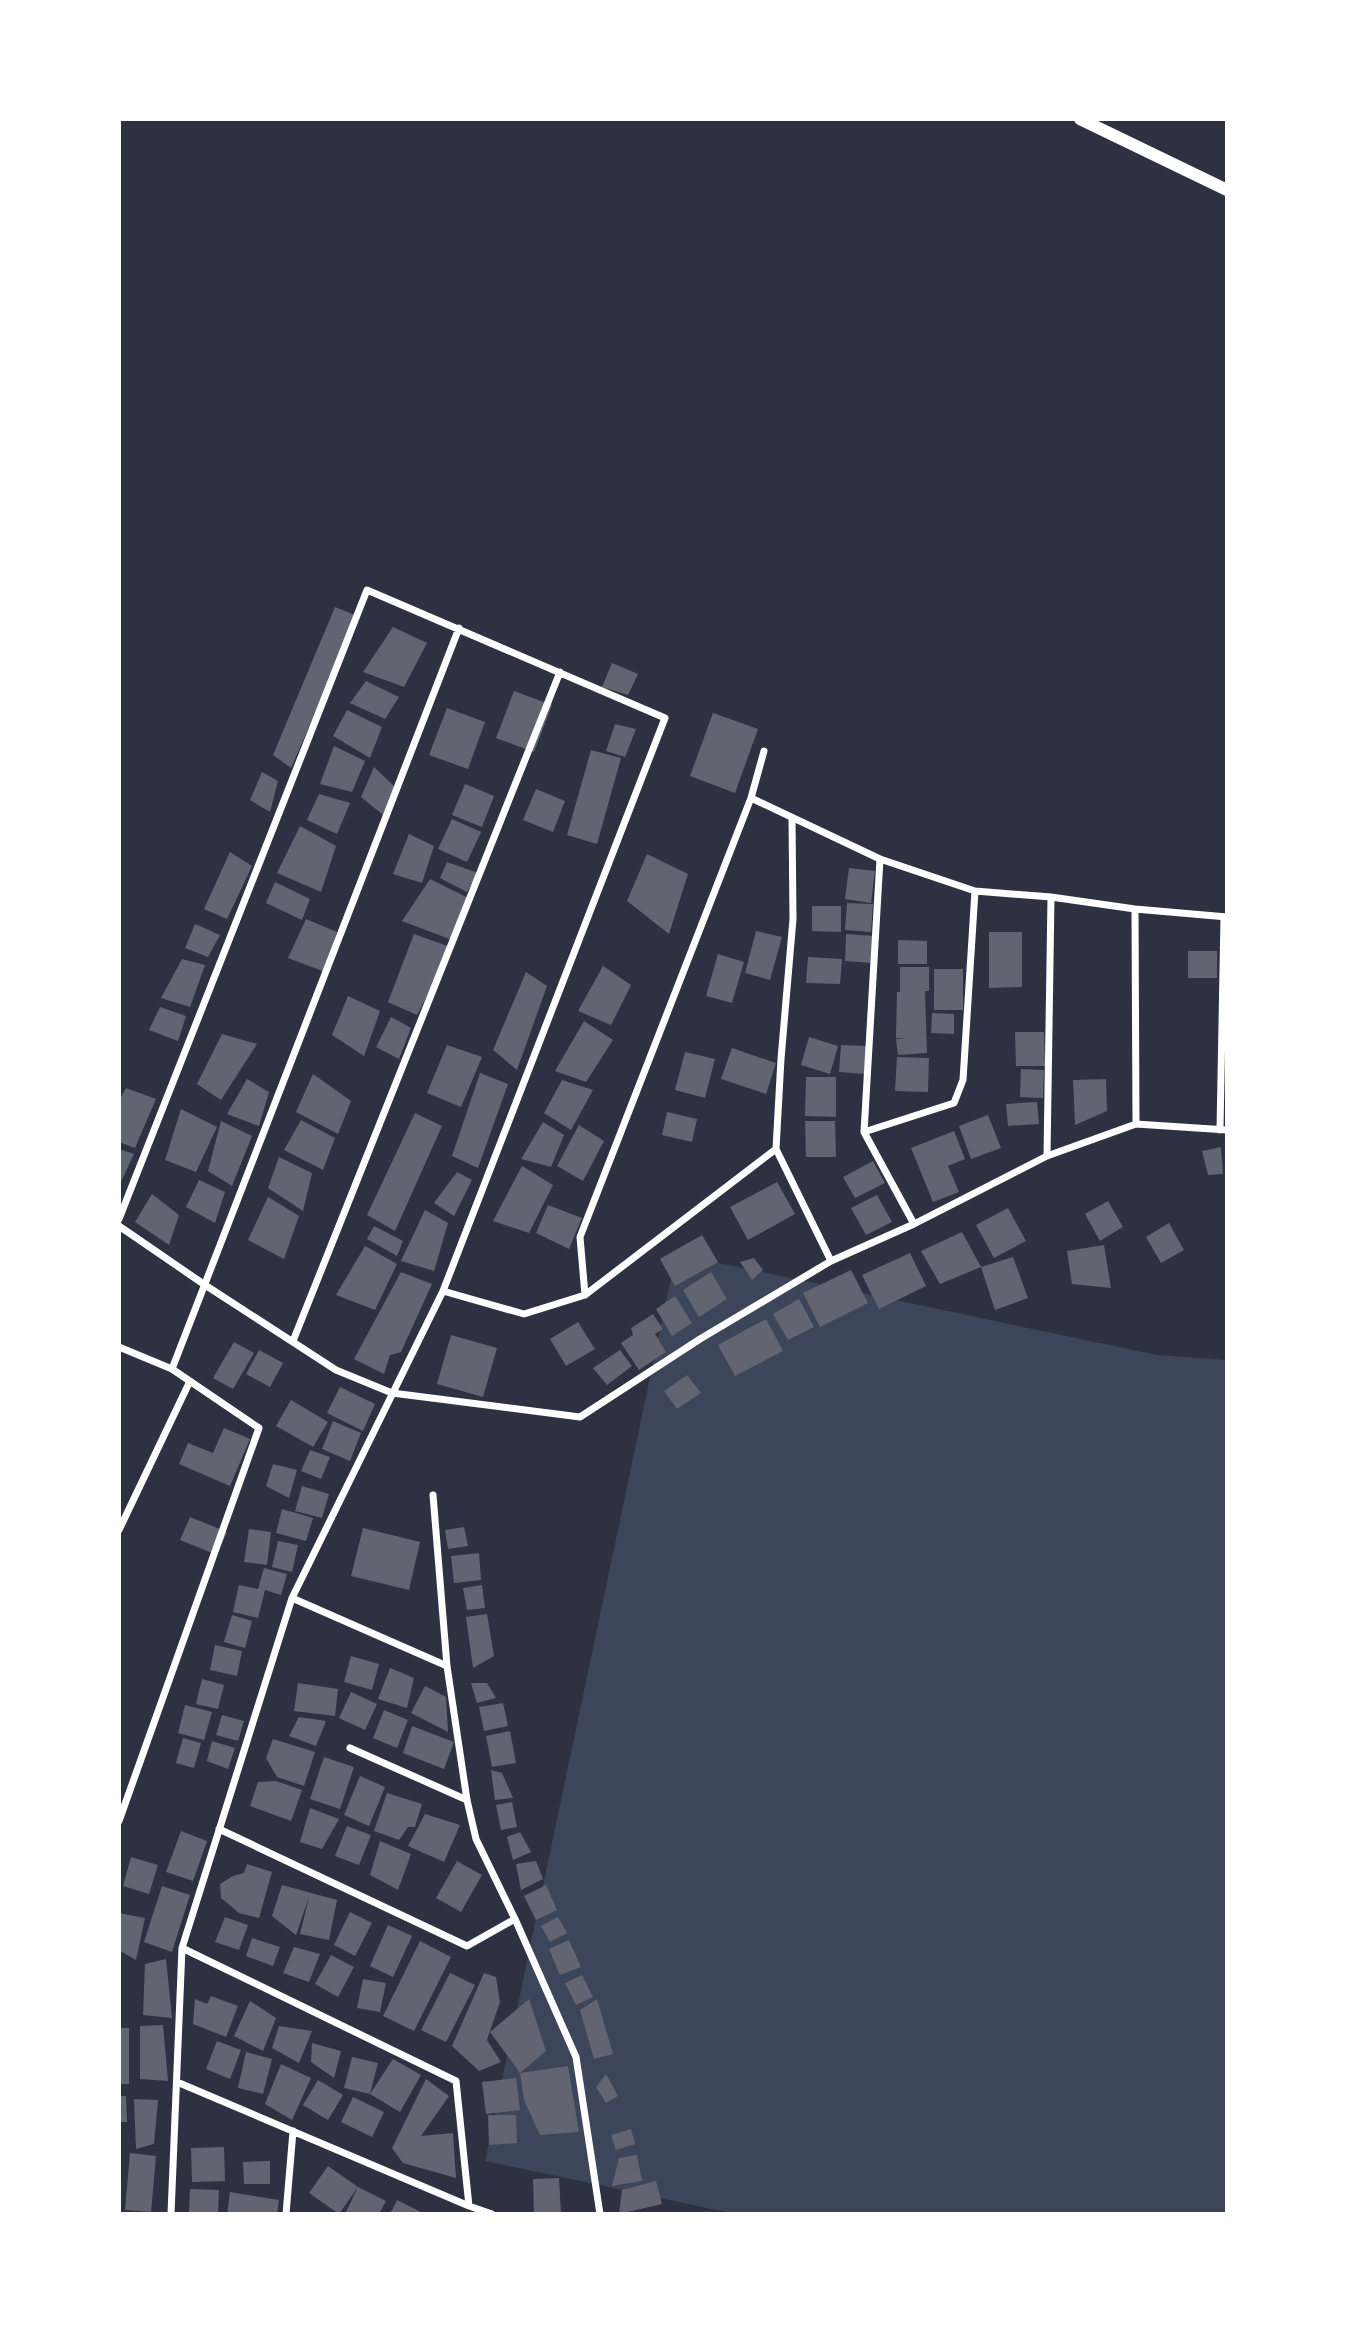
<svg xmlns="http://www.w3.org/2000/svg" width="1346" height="2333" font-family="'DM Sans',sans-serif">
<rect width="100%" height="100%" fill="#2d3142"/>
<path fill="#3c4559" d="M676 1254 1157 1355 1227 1360V2214H736L485 2161Z"/>
<path fill="#626471" d="M335 607 357 616 291 768 273 755Z
M393 627 427 643 404 687 363 672Z
M612 663 638 674 628 695 602 687Z
M366 681 399 697 385 719 350 703Z
M514 691 552 705 534 752 496 738Z
M447 708 485 722 468 769 429 755Z
M347 710 382 727 370 758 333 736Z
M713 713 758 729 735 793 690 776Z
M615 724 636 729 625 757 606 751Z
M334 746 365 761 352 792 320 784Z
M591 750 621 758 597 844 567 835Z
M374 767 396 788 387 818 361 797Z
M262 772 278 781 270 812 250 800Z
M465 784 494 796 482 827 452 815Z
M536 789 565 801 553 832 523 820Z
M319 794 350 803 337 834 307 820Z
M452 819 481 832 467 862 438 849Z
M300 826 336 846 321 892 277 873Z
M409 834 434 846 422 883 393 874Z
M230 852 252 866 227 919 204 909Z
M647 854 688 874 669 934 627 901Z
M447 862 478 873 467 892 440 878Z
M849 868 875 871 871 903 845 899Z
M430 879 472 900 452 940 402 921Z
M275 882 310 899 302 920 266 903Z
M847 903 873 904 871 932 845 930Z
M812 906H841V932L812 931Z
M306 919 337 932 325 972 288 958Z
M195 924 220 935 208 957 185 948Z
M756 931 782 937 770 980 745 973Z
M989 932H1022V987L989 988Z
M414 934 453 948 417 1015 388 1002Z
M846 934 873 936 871 963 845 961Z
M898 940 927 941V964H898Z
M1188 951H1217V978H1188Z
M718 954 744 962 732 1003 706 996Z
M808 957 842 959 840 984 806 983Z
M182 959 205 965 190 1007 161 998Z
M603 966 631 985 611 1025 578 1011Z
M900 967H929V991H925L927 1053 898 1055 896 1039 907 1038H896L897 992H900Z
M934 969H963V1010H934Z
M526 972 547 986 517 1070 493 1050Z
M348 996 380 1011 364 1056 332 1035Z
M160 1007 186 1016 178 1041 149 1030Z
M932 1013 954 1014V1034L931 1033Z
M391 1017 411 1028 399 1059 376 1047Z
M584 1021 613 1040 586 1082 555 1071Z
M1015 1032H1044L1045 1066H1016Z
M222 1034 257 1044 221 1100 197 1084Z
M809 1037 838 1046 830 1074 801 1065Z
M447 1045 482 1057 461 1107 427 1093Z
M841 1045 866 1046 865 1074 839 1072Z
M732 1048 776 1063 766 1094 721 1079Z
M685 1052 715 1059 705 1098 675 1090Z
M897 1057 929 1058 928 1092 895 1091Z
M1021 1069 1044 1070 1043 1098 1020 1097Z
M480 1073 508 1084 478 1168 452 1156Z
M313 1074 351 1101 338 1134 296 1112Z
M806 1077H836V1117L805 1116Z
M247 1079 269 1092 259 1126 227 1114Z
M1106 1079 1107 1111 1075 1125 1073 1080Z
M562 1080 593 1090 571 1130 544 1113Z
M126 1088 156 1099 135 1148 119 1142V1101Z
M1037 1102 1039 1124 1008 1126 1006 1104Z
M181 1109 217 1127 196 1172 165 1160Z
M667 1112 697 1119 692 1142 662 1135Z
M415 1113 442 1126 395 1231 367 1215Z
M988 1115 1001 1148 971 1159 959 1126Z
M301 1120 335 1138 323 1170 284 1150Z
M221 1121 252 1136 232 1186 208 1171Z
M805 1121H835L836 1157H806Z
M543 1122 564 1135 551 1167 521 1159Z
M579 1125 604 1141 583 1181 557 1166Z
M954 1131 965 1159 948 1166 959 1192 933 1202 911 1148Z
M1221 1147 1223 1174 1208 1175 1202 1151Z
M119 1149 134 1154 119 1186Z
M279 1157 312 1173 303 1211 268 1188Z
M873 1161 885 1183 855 1198 843 1177Z
M522 1166 553 1185 529 1233 493 1221Z
M457 1172 472 1180 454 1216 434 1203Z
M199 1180 225 1192 215 1223 186 1207Z
M777 1182 795 1214 748 1240 730 1207Z
M152 1194 179 1215 169 1245 135 1222Z
M877 1195 892 1222 866 1235 851 1208Z
M268 1197 299 1216 284 1259 248 1240Z
M1108 1201 1123 1227 1100 1241 1085 1214Z
M548 1205 582 1218 569 1249 536 1233Z
M1008 1208 1026 1241 994 1258 976 1225Z
M425 1210 448 1223 434 1271 401 1261Z
M1169 1223 1184 1250 1161 1263 1146 1237Z
M374 1226 403 1241 397 1256 367 1239Z
M962 1232 981 1267 940 1284 921 1251Z
M702 1235 718 1262 675 1286 660 1259Z
M1104 1245 1111 1288 1072 1284 1067 1251Z
M365 1246 397 1264 375 1310 336 1295Z
M910 1253 926 1286 879 1309 862 1275Z
M1013 1257 1028 1298 995 1310 981 1267Z
M754 1258 763 1270 752 1280 740 1262Z
M851 1270 868 1303 820 1327 803 1293Z
M401 1272 432 1284 401 1352 390 1355 384 1374 354 1359Z
M711 1272 727 1299 699 1317 683 1290Z
M675 1296 692 1323 672 1336 656 1309Z
M799 1299 814 1327 788 1340 773 1314Z
M653 1314 663 1329 655 1334 666 1352 639 1370 621 1343 633 1335 631 1328Z
M766 1319 783 1351 735 1376 718 1345Z
M578 1322 595 1349 566 1366 550 1339Z
M451 1335 497 1348 483 1397 437 1384Z
M234 1342 254 1353 233 1389 213 1378Z
M259 1350 283 1363 270 1387 246 1374Z
M620 1350 632 1366 607 1385 593 1368Z
M687 1375 701 1393 677 1409 664 1391Z
M340 1387 375 1404 363 1431 327 1413Z
M291 1400 328 1422 313 1447 276 1426Z
M333 1421 361 1433 350 1461 322 1449Z
M224 1428 250 1439 230 1486 179 1464 188 1443 213 1453Z
M310 1450 330 1457 321 1479 301 1471Z
M273 1464 297 1470 289 1498 266 1486Z
M302 1486 329 1494 322 1518 295 1511Z
M282 1509 313 1518 306 1541 276 1533Z
M190 1517 227 1532 217 1555 180 1540Z
M464 1527 468 1546 448 1549 445 1530Z
M363 1528 420 1542 409 1590 351 1576Z
M249 1529 271 1532 267 1565 244 1562Z
M278 1541 298 1545 292 1572 272 1567Z
M479 1553 481 1580 454 1583 451 1556Z
M264 1568 287 1574 281 1595 265 1590 258 1618 233 1612 239 1585 258 1589Z
M482 1585 485 1608 467 1610 463 1588Z
M487 1614 494 1656 473 1668 466 1617Z
M232 1615 252 1621 245 1648 224 1642Z
M215 1645 242 1651 237 1676 210 1670Z
M351 1656 379 1664 372 1690 344 1682Z
M390 1668 414 1678 407 1708 378 1699Z
M202 1679 224 1685 218 1709 196 1704Z
M298 1683 338 1689 335 1716 294 1711Z
M471 1683H487L496 1698 477 1703Z
M425 1686 446 1697 448 1732 411 1713Z
M351 1692 377 1704 365 1730 339 1718Z
M503 1703 508 1726 484 1731 479 1707Z
M185 1705 212 1712 204 1740 178 1733Z
M384 1710 408 1720 397 1748 373 1738Z
M222 1715 244 1721 238 1741 216 1735Z
M299 1717 326 1721 316 1746 289 1736Z
M412 1726 454 1742 444 1769 403 1753Z
M510 1731 516 1763 492 1767 486 1736Z
M183 1738 201 1743 194 1768 176 1763Z
M273 1739 315 1752 304 1786 277 1777 266 1758Z
M212 1741 235 1748 228 1769 207 1761Z
M324 1757 354 1767 340 1809 310 1799Z
M491 1770 502 1773 513 1798 495 1800Z
M360 1776 385 1787 369 1826 344 1815Z
M276 1781 302 1790 291 1821 250 1806 258 1782Z
M387 1793 422 1804 415 1827H408L399 1840 374 1831Z
M512 1802 517 1827 501 1830 496 1805Z
M310 1808 339 1819 322 1849 300 1842Z
M425 1814 460 1825 444 1862 408 1846Z
M347 1826 371 1835 359 1865 335 1856Z
M181 1831 207 1841 193 1881 166 1872Z
M520 1832 531 1852 513 1860 507 1837Z
M380 1841 411 1854 398 1890 370 1875Z
M131 1857 158 1865 149 1894 123 1886Z
M457 1861 482 1875 461 1912 436 1898Z
M536 1861 543 1879 521 1890 516 1864Z
M247 1864 272 1872 259 1918 239 1913 221 1898 220 1884 233 1876 244 1873Z
M282 1885 337 1900 329 1940 300 1934 309 1897 296 1935 272 1916Z
M546 1885 557 1910 536 1920 524 1896Z
M162 1886 190 1895 172 1952 144 1942Z
M350 1912 372 1923 355 1956 334 1945Z
M119 1913 145 1918 136 1960 119 1950Z
M225 1917 248 1925 239 1950 215 1942Z
M558 1917 567 1933 550 1942 541 1926Z
M388 1925 412 1936 393 1977 370 1966Z
M252 1938 280 1947 273 1966 246 1956Z
M569 1940 581 1967 560 1975 549 1949Z
M420 1941 451 1957 414 2031 383 2016Z
M294 1947 320 1954 309 1982 283 1973Z
M331 1955 354 1967 338 1997 315 1984Z
M166 1959 172 2018 143 2015 145 1964Z
M450 1973 475 1985 446 2042 421 2030Z
M484 1973 496 1977 500 2002 487 2040 501 2062 479 2071 452 2046Z
M582 1975 593 1997 576 2005 565 1983Z
M363 1979 386 1983 380 2012 357 2008Z
M211 1996 238 2006 226 2037 193 2024 195 1999 207 2004Z
M529 1999 546 2051 520 2073 490 2032Z
M597 1999 613 2054 594 2059 580 2010Z
M250 2001 276 2018 263 2051 234 2036Z
M163 2025 168 2081 140 2079V2026Z
M279 2026 312 2031 299 2063 272 2048Z
M119 2028H129V2084H119Z
M217 2041 241 2050 230 2079 206 2069Z
M312 2043 341 2051 334 2078 311 2062Z
M246 2052 272 2059 263 2094 238 2088Z
M352 2057 378 2063 370 2094 344 2088Z
M393 2059 421 2075 400 2112 370 2094Z
M281 2064 311 2078 292 2120 265 2104Z
M568 2066 579 2132 540 2135 524 2100 520 2073Z
M606 2074 618 2096 606 2103 596 2087Z
M516 2078 520 2110 486 2114 482 2082Z
M426 2079 449 2096 421 2136 453 2133 456 2178 403 2163 392 2148Z
M318 2080 343 2095 328 2120 303 2105Z
M119 2096H126L127 2122H119Z
M353 2097 384 2112 372 2137 341 2122Z
M134 2099 158 2100 154 2144 136 2149Z
M488 2115H516L517 2143 489 2145Z
M631 2129 635 2144 616 2150 611 2135Z
M224 2147 225 2181 192 2182 191 2148Z
M130 2153 156 2156 151 2212 125 2210Z
M637 2155 642 2181 612 2186 619 2158Z
M270 2161V2184H244L243 2162Z
M328 2166 358 2187 339 2214 309 2193Z
M559 2178 561 2214H534L533 2179Z
M656 2181 662 2204 619 2214 622 2190Z
M358 2187 386 2201 379 2214H345Z
M190 2189 219 2190 218 2214 189 2212Z
M230 2192 279 2200 277 2214H227Z
M397 2200 421 2212 420 2214H390Z"/>
<g fill="none" stroke-linecap="round" stroke-linejoin="round">
<path stroke="#fff" stroke-width="7" d="M751 798 880 859 975 891 1051 897 1135 909 1227 917
M792 818 793 919 781 1059 776 1149 831 1261
M880 859 864 1132 914 1224
M1135 909 1136 1124
M1220 1130 1224 917
M864 1132 954 1103 963 1080 975 891
M1047 1156 1051 897
M119 1219 367 590 665 718 443 1291 292 1598 182 1948 171 2214
M119 1226 205 1285 336 1370 392 1393 580 1417 700 1339 831 1261 914 1224 1047 1156 1136 1124 1227 1130
M443 1291 524 1314 585 1295 776 1149
M585 1295 580 1237 751 798 764 751
M293 1341 560 672
M119 1347 172 1369 259 1428 119 1821
M172 1369 459 628
M433 1495 447 1666 467 1800 476 1839 515 1919 576 2057 600 2214
M119 1530 190 1381
M292 1598 447 1666
M350 1748 467 1800
M219 1829 467 1946 515 1919
M182 1948 456 2081 469 2206
M177 2082 469 2206 492 2214
M286 2214 293 2131"/>
<path stroke="#fff" stroke-width="12" d="M1080 119 1227 190"/>
</g>
<rect width="1346" height="2333" fill="none" stroke="#ffffff" stroke-width="242"/>
</svg>
